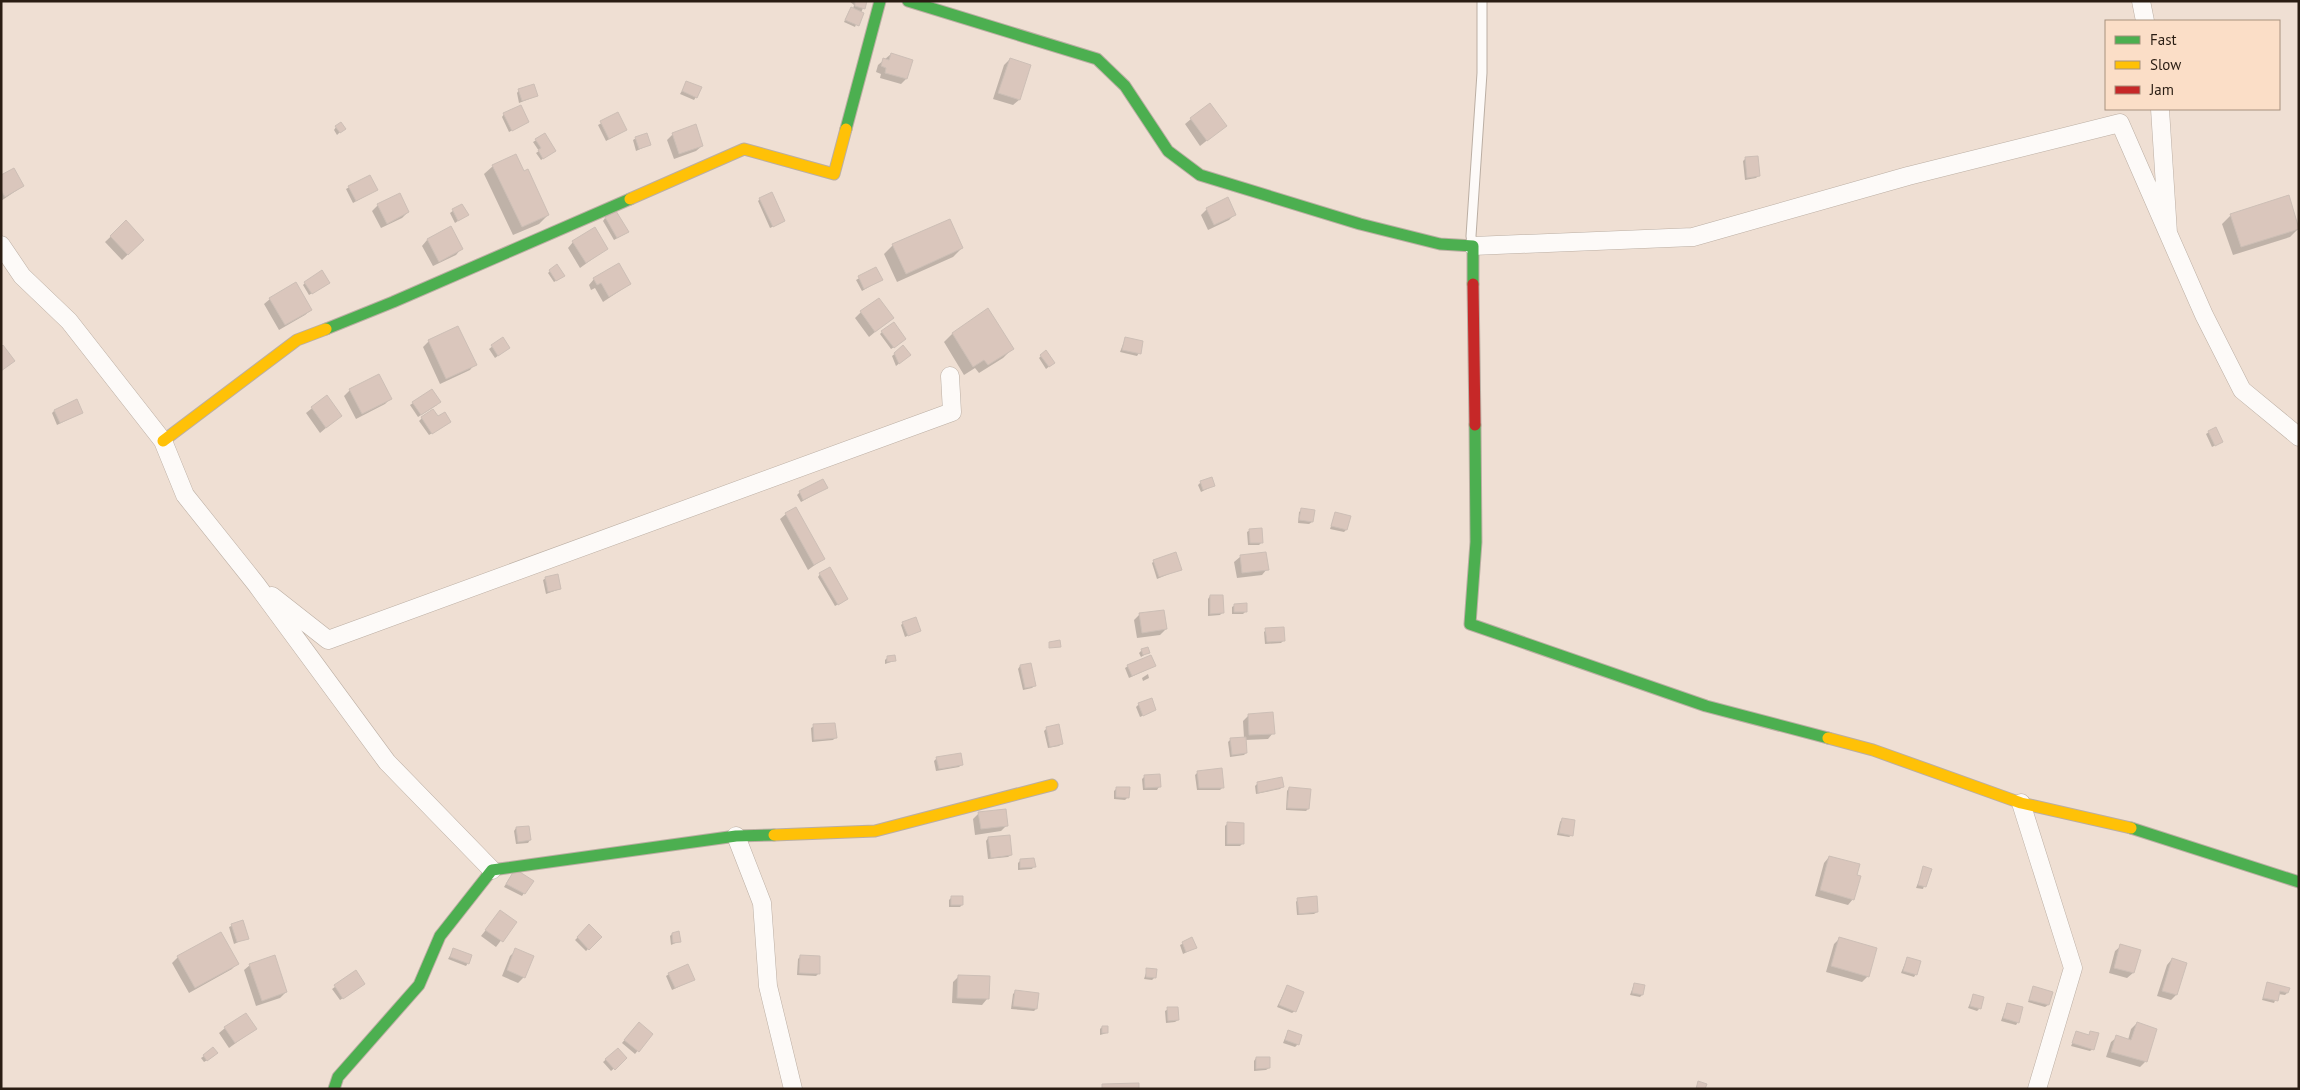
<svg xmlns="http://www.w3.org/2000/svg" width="2300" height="1090" font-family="'PT Sans',sans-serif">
<rect width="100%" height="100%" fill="#efdfd3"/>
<path fill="#0003" d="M849 1H866L855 27 844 22 849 11 853 9 854 5Z
M891 54 906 79 901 84 880 78 881 74 876 72 878 65Z
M1010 59 1019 100 1013 105 993 99 1004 65Z
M687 82 696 97 694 100 680 94Z
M519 90 537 96 519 103 517 93Z
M504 114 528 122 509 132 502 117Z
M618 114 626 130 606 141 598 125Z
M1191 119 1225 126 1200 146 1185 124Z
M336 127 344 128 337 135 334 130Z
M673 134 702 146 696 151 674 159 667 140Z
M545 135 555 151 541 160 536 153 539 151 533 142Z
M636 138 649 145 636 151 633 140Z
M1746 158 1758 176 1756 178 1745 180 1743 161Z
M493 166 523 172 548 215 539 224 513 235 484 174Z
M369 176 376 190 353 203 346 189Z
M1 177 23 186 1 201Z
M760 199 784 221 781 223 770 228 758 201Z
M378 205 408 212 402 218 381 228 372 211Z
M461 205 467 215 455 223 450 213Z
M1207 209 1235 214 1229 220 1208 230 1201 215Z
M2231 215 2299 228 2290 237 2233 255 2222 224Z
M605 218 625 234 614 240 603 221Z
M126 222 143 240 122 260 105 242Z
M451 228 461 249 456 255 433 266 422 246 427 240Z
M573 242 606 249 580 268 568 248Z
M893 245 962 248 953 257 897 282 884 254Z
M875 269 881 280 862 291 856 280Z
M550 271 561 278 554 282 548 273Z
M594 279 630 284 603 302 595 288 591 290 589 285Z
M305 283 326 285 309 295 303 285Z
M270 299 311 310 305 315 279 330 264 304Z
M987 310 1012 349 1003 358 979 373 975 368 964 375 944 342 952 334Z
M861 312 892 318 869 337 855 318Z
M457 328 475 364 470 370 440 384 423 347 429 341Z
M882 332 902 342 891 349 880 334Z
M502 339 506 350 495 358 489 349Z
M1125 339 1139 353 1137 356 1120 352Z
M903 347 907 357 896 366 892 356Z
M1041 356 1051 365 1046 369 1039 358Z
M378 375 390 399 385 404 356 419 344 396 350 390Z
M326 397 340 416 320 433 306 413Z
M413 403 437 405 418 417 410 405Z
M54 411 81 413 57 425 52 413Z
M422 418H438L447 424 429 435 419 421Z
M2209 432 2222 442 2212 447 2206 434Z
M1201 482 1213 486 1201 492 1198 485Z
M826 488 801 502 797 495 800 492Z
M1302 510 1312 522 1309 524 1298 523 1299 512Z
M786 514 823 559 808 570 780 519Z
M1335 514 1346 530 1344 532 1330 529Z
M1250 530 1262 542 1259 545H1248L1247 532Z
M1265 553 1267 569 1262 575 1237 578 1234 562 1240 557Z
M1154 561 1181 569 1157 579 1152 563Z
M820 574 844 601 835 606 818 577Z
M546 578 560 589 546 594 543 580Z
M1210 596 1222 613 1220 615 1208 616V599Z
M1235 605 1246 611 1243 614H1232V607Z
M1140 614 1166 629 1160 635 1137 638 1134 620Z
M903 623 920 630 905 637 901 625Z
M1266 630 1284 640 1281 643 1265 644 1264 632Z
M1142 650 1149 652 1141 657 1139 653Z
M887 658 894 661 885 664V660Z
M1020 666 1035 685 1032 688 1023 690 1018 669Z
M1128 666H1155L1129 678 1125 668Z
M1148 674 1149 678 1143 681 1142 678Z
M1139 704 1155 710 1140 717 1136 707Z
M1249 715 1273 733 1268 739 1245 740 1246 753 1244 755 1230 757 1228 742 1231 739 1244 738 1243 721Z
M814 726 835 738 833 740 812 742 811 728Z
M1047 728 1062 743 1059 746 1048 748 1044 731Z
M937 758 961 765 959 767 936 771 934 761Z
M1198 772 1223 787 1220 790H1197L1195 775Z
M1145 776 1159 787 1157 790H1143L1142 779Z
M1281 779 1282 787 1280 789 1256 794 1255 786 1257 784Z
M1117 788 1128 797 1125 800 1114 799V791Z
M1289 788 1308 809 1306 811 1286 810 1287 791Z
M979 813 1006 826 1001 831 975 835 973 819Z
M1562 819 1572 835 1569 837 1557 835 1560 822Z
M1227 824 1243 843 1240 846H1225V826Z
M516 828 530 840 528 843 516 844 514 831Z
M988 838 1011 855 1008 857 988 859 986 841Z
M1829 857 1856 876 1853 899 1848 905 1815 896 1824 863Z
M1020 861 1034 866 1032 869 1018 870V863Z
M1924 868 1930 869 1923 889 1916 888Z
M512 874 532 882 522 896 504 887Z
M951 898 962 905 960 907H949V900Z
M1298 899 1317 912 1314 914 1297 915 1296 902Z
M500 912 515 922 496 947 481 936Z
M242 921 247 938 234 944 229 927Z
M589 926 600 937 586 951 575 940Z
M672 934 680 941 671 945 670 936Z
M1192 939 1195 948 1183 954 1180 945Z
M1839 939 1868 976 1862 982 1826 972 1834 944Z
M2121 946 2139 951 2133 973 2127 978 2109 973 2115 951Z
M454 949 468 963 466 966 448 959Z
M516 950 524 977 518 983 502 976 510 956Z
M178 957 237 963 232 969 189 993 172 963Z
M800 957 819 973 816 976 797 975 798 959Z
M1907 958 1916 974 1914 977 1901 973Z
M2172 959 2176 995 2171 1000 2157 996 2167 965Z
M250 965 286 992 280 998 256 1006 244 970Z
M1147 970 1155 977 1152 980 1144 979Z
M356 972 361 986 340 1000 332 989Z
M669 974 693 980 672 990 666 976Z
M959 976 987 999 982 1005 952 1003 953 982Z
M2268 983 2288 989 2287 993 2285 995 2278 994 2274 1003 2262 1000Z
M1634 984 1642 995 1640 997 1630 995Z
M1287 986 1295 1011 1292 1013 1277 1007Z
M2033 988 2048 1005 2045 1007 2028 1002Z
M1015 992 1036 1009 1034 1011 1011 1009 1013 994Z
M1973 996 1980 1008 1977 1011 1968 1008Z
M2007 1004 2018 1022 2016 1025 2001 1021Z
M1168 1009 1178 1020 1175 1022 1166 1023 1165 1011Z
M2137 1023 2155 1029 2145 1062 2140 1067 2106 1057 2111 1042 2117 1037 2128 1040 2131 1029Z
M636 1026 651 1034 635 1054 622 1043Z
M1102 1027 1107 1033 1100 1035V1029Z
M225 1028 255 1029 229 1048 219 1033Z
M1288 1031 1298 1044 1295 1047 1283 1043Z
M2091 1032 2093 1049 2090 1051 2071 1046 2077 1033 2088 1036Z
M618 1049 626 1058 611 1071 603 1062Z
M204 1056H214L204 1062 201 1058Z
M1256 1058 1269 1068 1266 1070 1254 1071V1061Z"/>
<path fill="#dac6bc" stroke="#cdbfb6" d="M855 1H867L865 9 855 6Z
M851 7 864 13 859 26 845 20Z
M891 53 913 60 907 79 885 73 886 68 881 66 883 58 889 60Z
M1010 58 1031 65 1020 100 998 93Z
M686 81 702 87 697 98 682 91Z
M534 84 538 96 522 101 518 89Z
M1210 103 1227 126 1207 141 1190 118Z
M521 105 529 122 512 131 503 113Z
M618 112 627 130 609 139 600 121Z
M341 122 346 129 340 133 335 126Z
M696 124 703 146 679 154 672 133Z
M545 133 556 151 543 159 538 150 541 148 535 139Z
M647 133 651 145 639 149 635 137Z
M516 154 524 171 528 169 549 215 522 227 492 165Z
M1758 156 1760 176 1747 178 1745 157Z
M14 168 24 186 5 197 1 190V175Z
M370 175 378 190 356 201 348 186Z
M772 192 785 221 773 227 759 198Z
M400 193 409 212 387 224 377 204Z
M2289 195 2299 229 2241 247 2230 214Z
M1228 197 1236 215 1214 225 1206 208Z
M462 204 469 215 458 221 452 209Z
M616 211 629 232 617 238 605 217Z
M950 219 963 248 906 274 892 244Z
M126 220 144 240 128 255 110 236Z
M451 226 463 249 439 262 427 239Z
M595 227 608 249 586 263 572 241Z
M619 263 631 284 609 297 601 283 597 285 593 278Z
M557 264 565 276 556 281 549 270Z
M876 267 883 280 864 289 858 276Z
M322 270 330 283 312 294 304 282Z
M296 282 312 310 285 325 269 298Z
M879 298 894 318 875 332 860 311Z
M988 308 1014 349 988 365 984 360 973 367 952 333Z
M894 322 906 339 894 348 881 331Z
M458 326 477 365 446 379 428 340Z
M503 337 510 348 498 356 491 345Z
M1125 337 1143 341 1141 354 1122 350Z
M3 345 15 361 1 371V347Z
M903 345 911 355 899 364 894 353Z
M1046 350 1055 363 1049 367 1040 355Z
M379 374 392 399 362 414 349 389Z
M432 389 441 402 421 415 412 402Z
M327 395 342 416 326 428 311 407Z
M77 399 83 413 60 423 54 410Z
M433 409 438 416 445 412 451 422 432 434 421 417Z
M2216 427 2223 442 2215 446 2208 431Z
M1212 477 1215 486 1203 490 1200 481Z
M823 479 828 488 803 500 799 491Z
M796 507 825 559 814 565 785 513Z
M1301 508 1315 510 1313 522 1299 520Z
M1335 512 1351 516 1347 530 1331 526Z
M1262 528 1263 543H1250L1249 529Z
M1176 552 1182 570 1159 577 1153 560Z
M1266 552 1269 570 1242 573 1240 555Z
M830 567 848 599 838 605 819 573Z
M558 574 561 589 548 592 545 577Z
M1210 595H1223L1224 613 1210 614Z
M1247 603V612H1234V604Z
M1164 610 1167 629 1142 633 1139 613Z
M916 617 921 631 908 636 902 622Z
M1284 627 1285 641 1267 642 1265 628Z
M1060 640 1061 647 1049 648V642Z
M1148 647 1150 653 1143 655 1141 649Z
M895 655 896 661 887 662V656Z
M1151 655 1156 666 1132 676 1127 665Z
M1031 663 1036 686 1025 688 1020 665Z
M1152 698 1156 710 1143 716 1138 703Z
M1273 712 1275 734 1249 735 1248 714Z
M835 723 837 738 814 740 813 724Z
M1059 724 1063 744 1050 747 1046 727Z
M1246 737 1247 753 1232 755 1230 738Z
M961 753 963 765 939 769 936 757Z
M1222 768 1224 788H1199L1197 771Z
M1160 774 1161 787 1145 788 1144 775Z
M1282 777 1284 787 1258 793 1257 782Z
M1116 787H1130L1129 798 1116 797Z
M1289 787 1311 789 1309 809 1287 808Z
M1006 809 1008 826 981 829 978 812Z
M1562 818 1575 820 1573 836 1559 833Z
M1227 822 1244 823V844H1227Z
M529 826 531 840 518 842 516 827Z
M1010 835 1012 855 991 858 988 837Z
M1829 856 1860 864 1857 875 1861 876 1854 900 1820 890Z
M1034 858 1036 867 1020 868V859Z
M1923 866 1932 869 1926 887 1918 885Z
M515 869 534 881 525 894 506 884Z
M951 896H963V905H951Z
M1317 896 1318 912 1299 914 1297 898Z
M500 910 517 922 503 942 485 930Z
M243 920 249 939 237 942 231 924Z
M589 924 602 937 589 950 577 937Z
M679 931 681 942 673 943 672 933Z
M221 932 239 964 195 988 177 956Z
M1192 937 1197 948 1186 952 1182 942Z
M1839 937 1877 948 1869 977 1831 966Z
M2120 944 2141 950 2134 973 2114 968Z
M453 948 472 955 469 964 450 957Z
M515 948 534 956 525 978 507 970Z
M275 955 287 992 262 1001 249 964Z
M800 955 820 956V974L799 973Z
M1907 957 1921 961 1917 975 1903 971Z
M2172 958 2187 963 2177 995 2162 991Z
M688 964 695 980 675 988 668 973Z
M1146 968 1157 969 1156 978 1146 977Z
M356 970 365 984 343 999 334 985Z
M958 975 990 976 989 999 957 998Z
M2267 982 2290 988 2288 993 2280 991 2278 1001 2263 998Z
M1634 983 1645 985 1643 995 1632 993Z
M1287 985 1304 992 1296 1012 1279 1005Z
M2033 986 2053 992 2049 1005 2029 1000Z
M1015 990 1039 993 1037 1009 1013 1006Z
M1973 994 1984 997 1981 1009 1970 1006Z
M2007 1003 2023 1007 2019 1023 2003 1018Z
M1167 1007H1178L1179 1020 1168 1021Z
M246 1013 257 1029 235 1043 224 1027Z
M639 1022 653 1034 639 1052 624 1040Z
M2137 1022 2157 1029 2147 1062 2111 1052 2116 1035 2131 1040Z
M1102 1026H1108V1033H1102Z
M1288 1030 1302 1035 1299 1045 1285 1040Z
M2076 1031 2089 1035 2090 1031 2099 1033 2094 1050 2072 1043Z
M213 1047 218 1053 207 1061 203 1055Z
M618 1048 627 1058 615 1070 605 1059Z
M1256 1057H1270V1068L1256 1069Z
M1698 1081 1707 1084 1705 1089H1696Z
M1139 1083V1089H1102V1084Z"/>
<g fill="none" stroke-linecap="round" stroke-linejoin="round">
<defs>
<path id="lane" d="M1472 243 1471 236 1482 73V1"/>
<path id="street" d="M2141 1 2145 21
M2160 109 2168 233 2204 315 2242 390 2299 437
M1 245 22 276 69 321 163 441 185 495 256 584 387 762 492 870
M1473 246 1693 237 1908 176 2120 123 2168 233
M272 596 328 640 952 412 950 376
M2021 803 2073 968 2037 1089
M736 836 762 903 768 986 793 1089"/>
<path id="fast" d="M908 1 1097 59 1125 86 1168 151 1200 175 1360 224 1440 244 1473 246V284
M846 129 880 1
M326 329 393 302 630 199
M1475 425 1476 542 1470 624 1706 706 1828 738
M2131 828 2299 882
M334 1089 338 1077 419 985 440 936 492 870 736 836 774 835"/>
<path id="slow" d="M630 199 744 149 834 174 846 129
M163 441 297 340 326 329
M1828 738 1873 750 2021 803 2131 828
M774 835 875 831 1052 785"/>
<path id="jam" d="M1473 284 1475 425"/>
</defs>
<use href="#lane" stroke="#bbaea3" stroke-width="11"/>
<use href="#street" stroke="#bbaea3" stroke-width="19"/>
<use href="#fast" stroke="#bbaea3" stroke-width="13"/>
<use href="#slow" stroke="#bbaea3" stroke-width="13"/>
<use href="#jam" stroke="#bbaea3" stroke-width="13"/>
<use href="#lane" stroke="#fdfaf8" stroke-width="9"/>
<use href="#street" stroke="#fdfaf8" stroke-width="18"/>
<use href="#fast" stroke="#4caf50" stroke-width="11"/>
<use href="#slow" stroke="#ffc107" stroke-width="11"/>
<use href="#jam" stroke="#c62828" stroke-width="11"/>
</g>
<rect width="2300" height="1090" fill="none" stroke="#2a1d13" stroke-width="5"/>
<rect x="2105" y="20" width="175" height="90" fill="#fbdec7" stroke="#a7917f"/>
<rect x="2115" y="36" width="25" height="8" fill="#4caf50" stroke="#a7917f"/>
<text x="2150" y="45" font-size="15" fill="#2a1d13">Fast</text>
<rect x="2115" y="61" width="25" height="8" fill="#ffc107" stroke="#a7917f"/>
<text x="2150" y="70" font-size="15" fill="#2a1d13">Slow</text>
<rect x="2115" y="86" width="25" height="8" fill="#c62828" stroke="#a7917f"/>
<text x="2150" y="95" font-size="15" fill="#2a1d13">Jam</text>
</svg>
